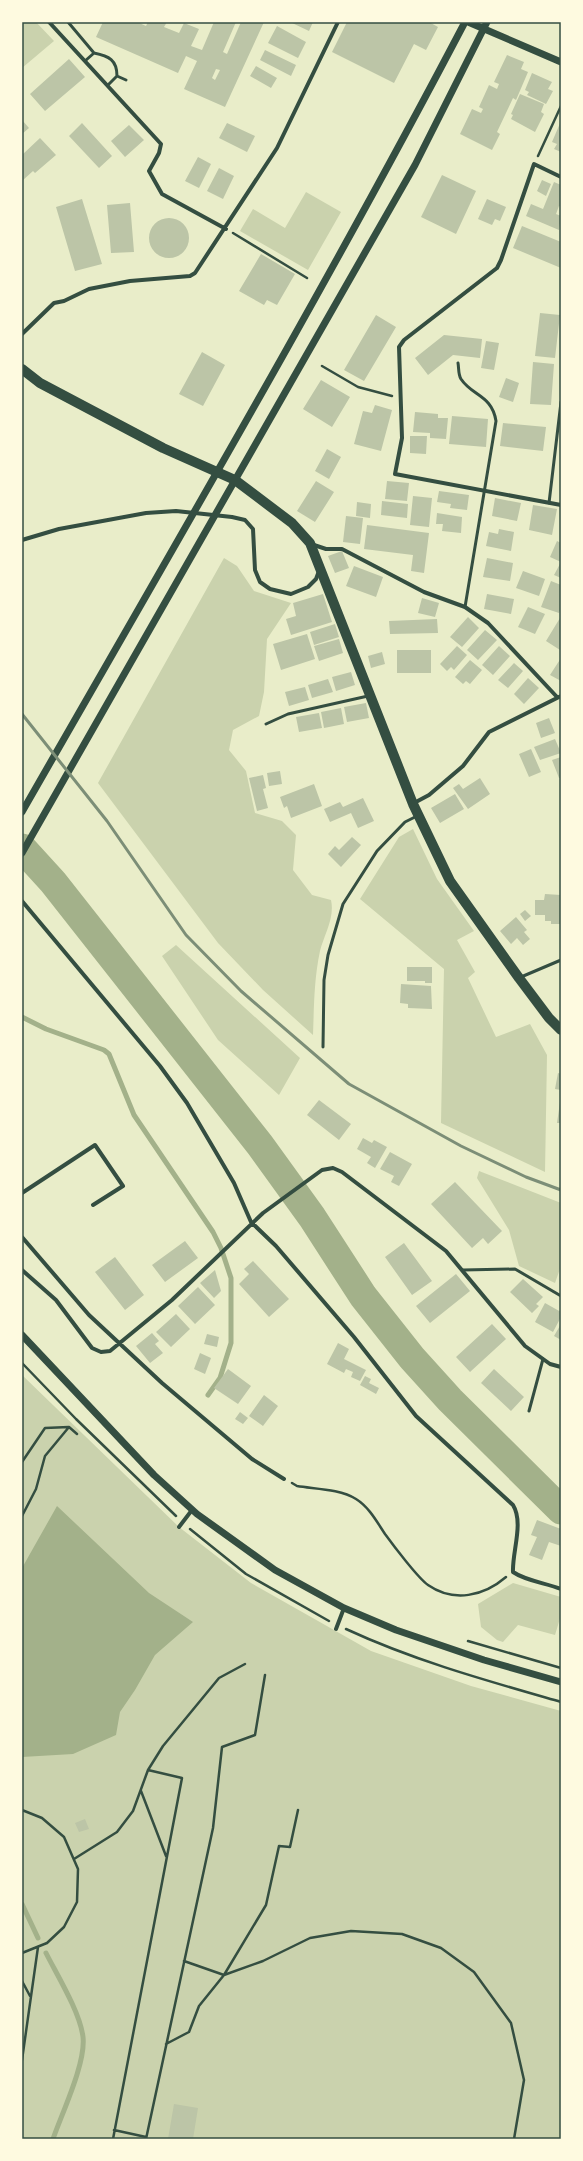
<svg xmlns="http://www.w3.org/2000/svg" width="583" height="2161" font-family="'Libre Baskerville',serif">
<rect width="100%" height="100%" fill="#e9edc9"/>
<path fill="#cad2ad" d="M22 22H36L54 41 22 68Z
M306 192 341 212 308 270 240 231 253 209 285 228Z
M224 558 237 566 254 591 291 603 267 639 264 692 259 716 233 730 229 750 246 771 255 813 282 821 296 835 293 870 312 895 331 900C335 918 324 935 320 951 314 979 314 1007 313 1035L263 990 218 943 98 783Z
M413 829 437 879 474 931 457 940 475 972 468 978 496 1037 530 1024 547 1055 545 1172 441 1123 444 969 360 899 399 837Z
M176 945 300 1058 279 1095 218 1040 162 956Z
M479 1171 561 1203V1266L555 1283 519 1266 509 1230 477 1178Z
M22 1375 179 1527 251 1583 371 1651 471 1686 561 1711V2139H22Z
M513 1583 561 1597V1615L555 1635 518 1625 503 1642 497 1640 481 1627 478 1604Z"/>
<path fill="#a3b18a" d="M57 1506 149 1593 193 1622 155 1655 135 1690 120 1712 116 1735 73 1754 22 1757V1568Z"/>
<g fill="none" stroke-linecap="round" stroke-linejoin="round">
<path stroke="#a3b18a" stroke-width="5" d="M22 1017 46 1029 104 1050 109 1054 134 1115 213 1232 221 1248 231 1278V1343L220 1378 208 1395
M22 1904 38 1938
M46 1953C57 1975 80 2012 83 2037 86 2063 62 2113 53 2139"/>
<path stroke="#a3b18a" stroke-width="29" d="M22 848 53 882 260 1145 312 1217 363 1296 412 1358 450 1400 561 1510"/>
</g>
<path fill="#bcc5a7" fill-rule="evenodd" d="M103 22H137L146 26 148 22H167L164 27 179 33 184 23 199 29 191 46 202 50 214 22H236L223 52 227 54 241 22H264L225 107 184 89 197 61 186 56 178 73 96 37ZM216 69 220 70 215 80 212 78Z
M290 22H313L309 31Z
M347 22H429L438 27 426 50 414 44 394 83 332 52Z
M277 26 306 42 298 58 268 43Z
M265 50 296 65 291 76 260 60Z
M507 55 524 62 521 69 528 72 516 100 513 98 497 132 500 134 492 150 460 134 472 109 481 113 483 109 479 107 489 85 497 89 499 84 494 82Z
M69 59 85 77 45 111 30 94Z
M256 66 277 78 271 88 250 76Z
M532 73 552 82 548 89 553 91 546 104 527 95 529 92 525 90Z
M520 94 544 104 541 112 544 114 535 132 511 119 513 115 511 114Z
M22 120 29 128 22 134Z
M561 121V152L554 149 557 144 552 142Z
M82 123 112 156 99 168 69 136Z
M227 123 255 136 247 152 219 138Z
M129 125 144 140 125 157 111 141Z
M40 138 56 155 35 173 33 171 22 181V155Z
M198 157 211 164 199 188 185 181Z
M219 168 234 176 223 199 207 191Z
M442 175 476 191 456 234 421 217Z
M542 180 551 184 546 196 537 191Z
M554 182 561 185V207L559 206 556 214 561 216 559 230 526 216 531 204 543 209Z
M82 199 102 264 75 271 56 207Z
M487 199 506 207 500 221 495 219 492 225 478 219Z
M130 203 134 252 111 253 107 205Z
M149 238a20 20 0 1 1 40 0a20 20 0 1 1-40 0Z
M522 226 561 242V268L513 248Z
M261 254 295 274 277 305 267 300 264 305 239 291Z
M540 313 560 315 555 358 535 356Z
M376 315 396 327 364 381 344 370Z
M444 335 482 339 480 358 453 355 428 375 415 358Z
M486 341 499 343 494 370 481 368Z
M202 352 225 365 203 406 179 394Z
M533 362 554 364 551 405 530 404Z
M506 378 519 383 513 402 499 397Z
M321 380 350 397 332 427 303 409Z
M375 405 392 410 381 451 354 444 363 411 372 413Z
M415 412 438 414V418H448L446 439 430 438V433L413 432Z
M452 416 488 419 486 447 449 444Z
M503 423 546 427 543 451 500 446Z
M410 436H427L426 454 410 453Z
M327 449 341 457 329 479 315 471Z
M316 481 334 492 315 522 297 511Z
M387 481 409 483 407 501 385 499Z
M439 491 469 495 467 510 450 508 451 504 437 502Z
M413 496 432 498 429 527 410 525Z
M495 498 521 503 517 521 492 516Z
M382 501 408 504 407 518 381 515Z
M357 502 371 504 370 518 356 516Z
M533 505 557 509 552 535 529 530Z
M437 513 462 517 461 533 442 531 443 524H436Z
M346 516 363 518 360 544 343 542Z
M367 525 429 533 424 573 411 571 413 555 364 549Z
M499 529 514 532 511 551 486 546 489 532 498 534Z
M557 541 561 543V578L554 575 561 562 550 557Z
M342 551 349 568 335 573 328 556Z
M487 558 513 563 510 581 483 577Z
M354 566 383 577 376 597 346 586Z
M523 571 545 579 539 596 516 588Z
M551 581 561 585V608L559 613 541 607Z
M323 594 332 622 291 635 286 619 296 616 293 603Z
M487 594 514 599 511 614 484 609Z
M422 598 439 603 435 617 418 613Z
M528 607 545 614 535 634 518 627Z
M468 617 479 628 462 647 450 637Z
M560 618H561L560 650 546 641Z
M437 619 438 633 390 634 389 621Z
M335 624 339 637 314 645 310 632Z
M485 630 497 640 478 660 467 650Z
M307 634 315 659 281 670 273 644Z
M339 639 343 653 319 661 314 646Z
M457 646 467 655 454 670 451 667 447 671 440 664Z
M499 646 510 656 493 675 482 665Z
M397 650H431V673H397Z
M382 652 385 664 371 668 368 656Z
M561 658V681L550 675Z
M470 660 482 670 470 684 466 681 463 684 455 677Z
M514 663 523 671 508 688 498 680Z
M351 672 355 685 336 691 332 677Z
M528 678 539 688 524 704 514 694Z
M328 679 333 692 312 698 308 685Z
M305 687 309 700 289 706 285 692Z
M366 703 369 718 347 722 344 707Z
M341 708 344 724 324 728 321 712Z
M319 713 322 728 299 732 296 717Z
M549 718 555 733 541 738 536 723Z
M555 739 561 753 540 760 534 747Z
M531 749 541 772 529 777 519 754Z
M561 757V778H559L552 760Z
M280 771 282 784 269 786 267 773Z
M263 775 266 788 263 789 268 808 257 811 249 778Z
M480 778 490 794 468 809 453 788 459 784 463 789Z
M314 784 322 806 291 818 287 806 284 808 280 797Z
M455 794 464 809 440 823 431 808Z
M363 798 374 821 358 828 351 813 330 822 324 809 340 802 343 807Z
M352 837 361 845 341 867 328 854 335 846 339 850Z
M545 894 561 895V924H551V921H545V915H535V900H544Z
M525 910 531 916 525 921 520 914Z
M516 917 527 930 524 932 530 939 523 945 517 938 511 944 500 931Z
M407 967H432V983H425V981H407Z
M401 984 431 986 432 1009 408 1008V1004L400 1003Z
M558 1073 561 1074V1090L555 1089Z
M319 1100 351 1124 339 1140 307 1115Z
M560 1102H561V1123H557Z
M363 1138 372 1143 374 1140 387 1147 375 1168 367 1163 371 1157 357 1149Z
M390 1152 412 1164 399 1186 391 1182 394 1176 380 1169Z
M455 1182 502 1231 488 1244 483 1238 472 1248 431 1204Z
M185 1241 198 1258 165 1282 152 1265Z
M404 1243 432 1281 412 1295 385 1257Z
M115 1257 144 1295 125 1310 95 1272Z
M253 1261 289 1299 269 1317 239 1284 249 1274 244 1269Z
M215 1270 221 1291 214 1298 200 1283Z
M456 1274 470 1291 430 1323 416 1306Z
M523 1279 543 1297 536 1304 539 1306 532 1313 510 1292Z
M198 1287 215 1305 195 1324 178 1306Z
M545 1303 561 1312V1317L553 1332 535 1322Z
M176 1314 190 1329 171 1347 156 1332Z
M492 1324 506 1339 470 1372 456 1357Z
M561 1324V1340L554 1336Z
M152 1333 159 1341 155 1344 163 1353 150 1363 136 1346Z
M207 1334 219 1337 217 1347 204 1344Z
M338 1343 349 1349 344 1359 366 1370 360 1381 351 1377 353 1372 346 1369 344 1373 327 1364Z
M200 1353 211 1358 205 1374 194 1369Z
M228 1369 251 1386 238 1404 214 1388Z
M494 1369 524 1397 511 1411 481 1383Z
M365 1376 371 1379 369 1383 379 1388 376 1394 360 1385Z
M264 1395 278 1406 263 1426 249 1416Z
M240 1412 248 1418 243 1424 235 1419Z
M537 1520 561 1529V1546L549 1542 542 1560 529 1555 537 1537 531 1535Z
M85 1819 89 1829 79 1832 75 1823Z
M174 2104 198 2108 193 2139H168Z"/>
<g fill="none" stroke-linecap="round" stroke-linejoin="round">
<path stroke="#344e41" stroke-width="2.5" d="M538 156 561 106
M233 233 307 278
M322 366 358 387 392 396
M22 1363 76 1419 176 1516
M22 1462 45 1428 69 1427 77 1434
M292 1483 297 1486C315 1489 340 1489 356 1499 369 1507 377 1522 385 1534 393 1545 418 1578 428 1585 454 1603 484 1596 506 1577
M22 1516 36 1489 45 1456 69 1427
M190 1529 246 1574 329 1621
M346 1629C415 1661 488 1681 561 1702
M468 1641 561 1668
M141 1791 166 1856
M22 1810 42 1818 64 1837 78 1869 77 1902 64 1927 47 1943 22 1953
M74 1859 117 1832 133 1811 148 1770 163 1746 219 1678 245 1664
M184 1961 224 1975 266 1905 279 1846 290 1847 298 1810
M22 1981 30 1996
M166 2044 189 2032 199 2006 224 1975 263 1961 310 1938 351 1931 402 1934 441 1948 474 1972 511 2023 524 2080 514 2139
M22 2060 38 1947
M114 2130 146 2137
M113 2139 182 1778 148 1770
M146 2139 213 1828 222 1747 255 1735 265 1675"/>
<path stroke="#344e41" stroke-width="3" d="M68 22 94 53
M85 61 94 53C109 56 117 60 117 76L108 85
M117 76 126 80
M458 363C459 368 458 374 461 379 472 396 492 395 496 421L465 607
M549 503 561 402
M266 724 288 714 368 696
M521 977 561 960
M323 1047 324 980 328 955 343 904 377 851 405 822 417 816
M463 1270 515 1269 561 1296
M529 1411 543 1359"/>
<path stroke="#344e41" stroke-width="4" d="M49 22 161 144 159 153 149 171 162 194 226 229
M561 177 534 164 501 260 497 268 404 340 399 347 402 438 395 474 561 505
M22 334 54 303 64 301 89 289 130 281 190 276 195 273 277 148 338 22
M22 540 59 529 146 513 176 511 232 517 245 520 253 529 255 570 260 582 270 589 291 594 308 587 316 579 319 571
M311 544 326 549H342L424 592 465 607 488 623 557 697
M414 803 429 795 463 766 489 732 561 696
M22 901 160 1066 187 1103 234 1183 251 1222 276 1246 354 1337 416 1416 513 1505C524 1523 512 1552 513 1572 526 1581 546 1583 561 1589
M22 1193 95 1145 123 1186 93 1205
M22 1237 89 1315 162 1383 252 1459 284 1479
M22 1270 56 1300 92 1348 101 1352 110 1351 172 1300 263 1213 322 1170 333 1168 342 1172 446 1251 525 1346 550 1364 561 1367
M179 1527 192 1510
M336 1629 344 1608"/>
<path stroke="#344e41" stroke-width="7" d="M468 22 561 62
M22 812C172 550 325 289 465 22
M22 853 415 165 487 22
M22 1335 154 1475 197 1514 275 1570 344 1608 396 1630 484 1660 561 1682"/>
<path stroke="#344e41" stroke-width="10" d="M22 369 40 383 163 448 235 480 292 523 310 543 413 804 450 881 519 978 549 1018 561 1030"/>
<path stroke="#7c8e77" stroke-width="3" d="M22 714 107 821 186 935 241 991 349 1084 461 1146 526 1177 561 1190"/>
</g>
<rect width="583" height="2161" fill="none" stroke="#fefae0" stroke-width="46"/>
<rect x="23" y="23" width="537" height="2115" fill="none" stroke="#344e41" stroke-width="1.5"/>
</svg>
